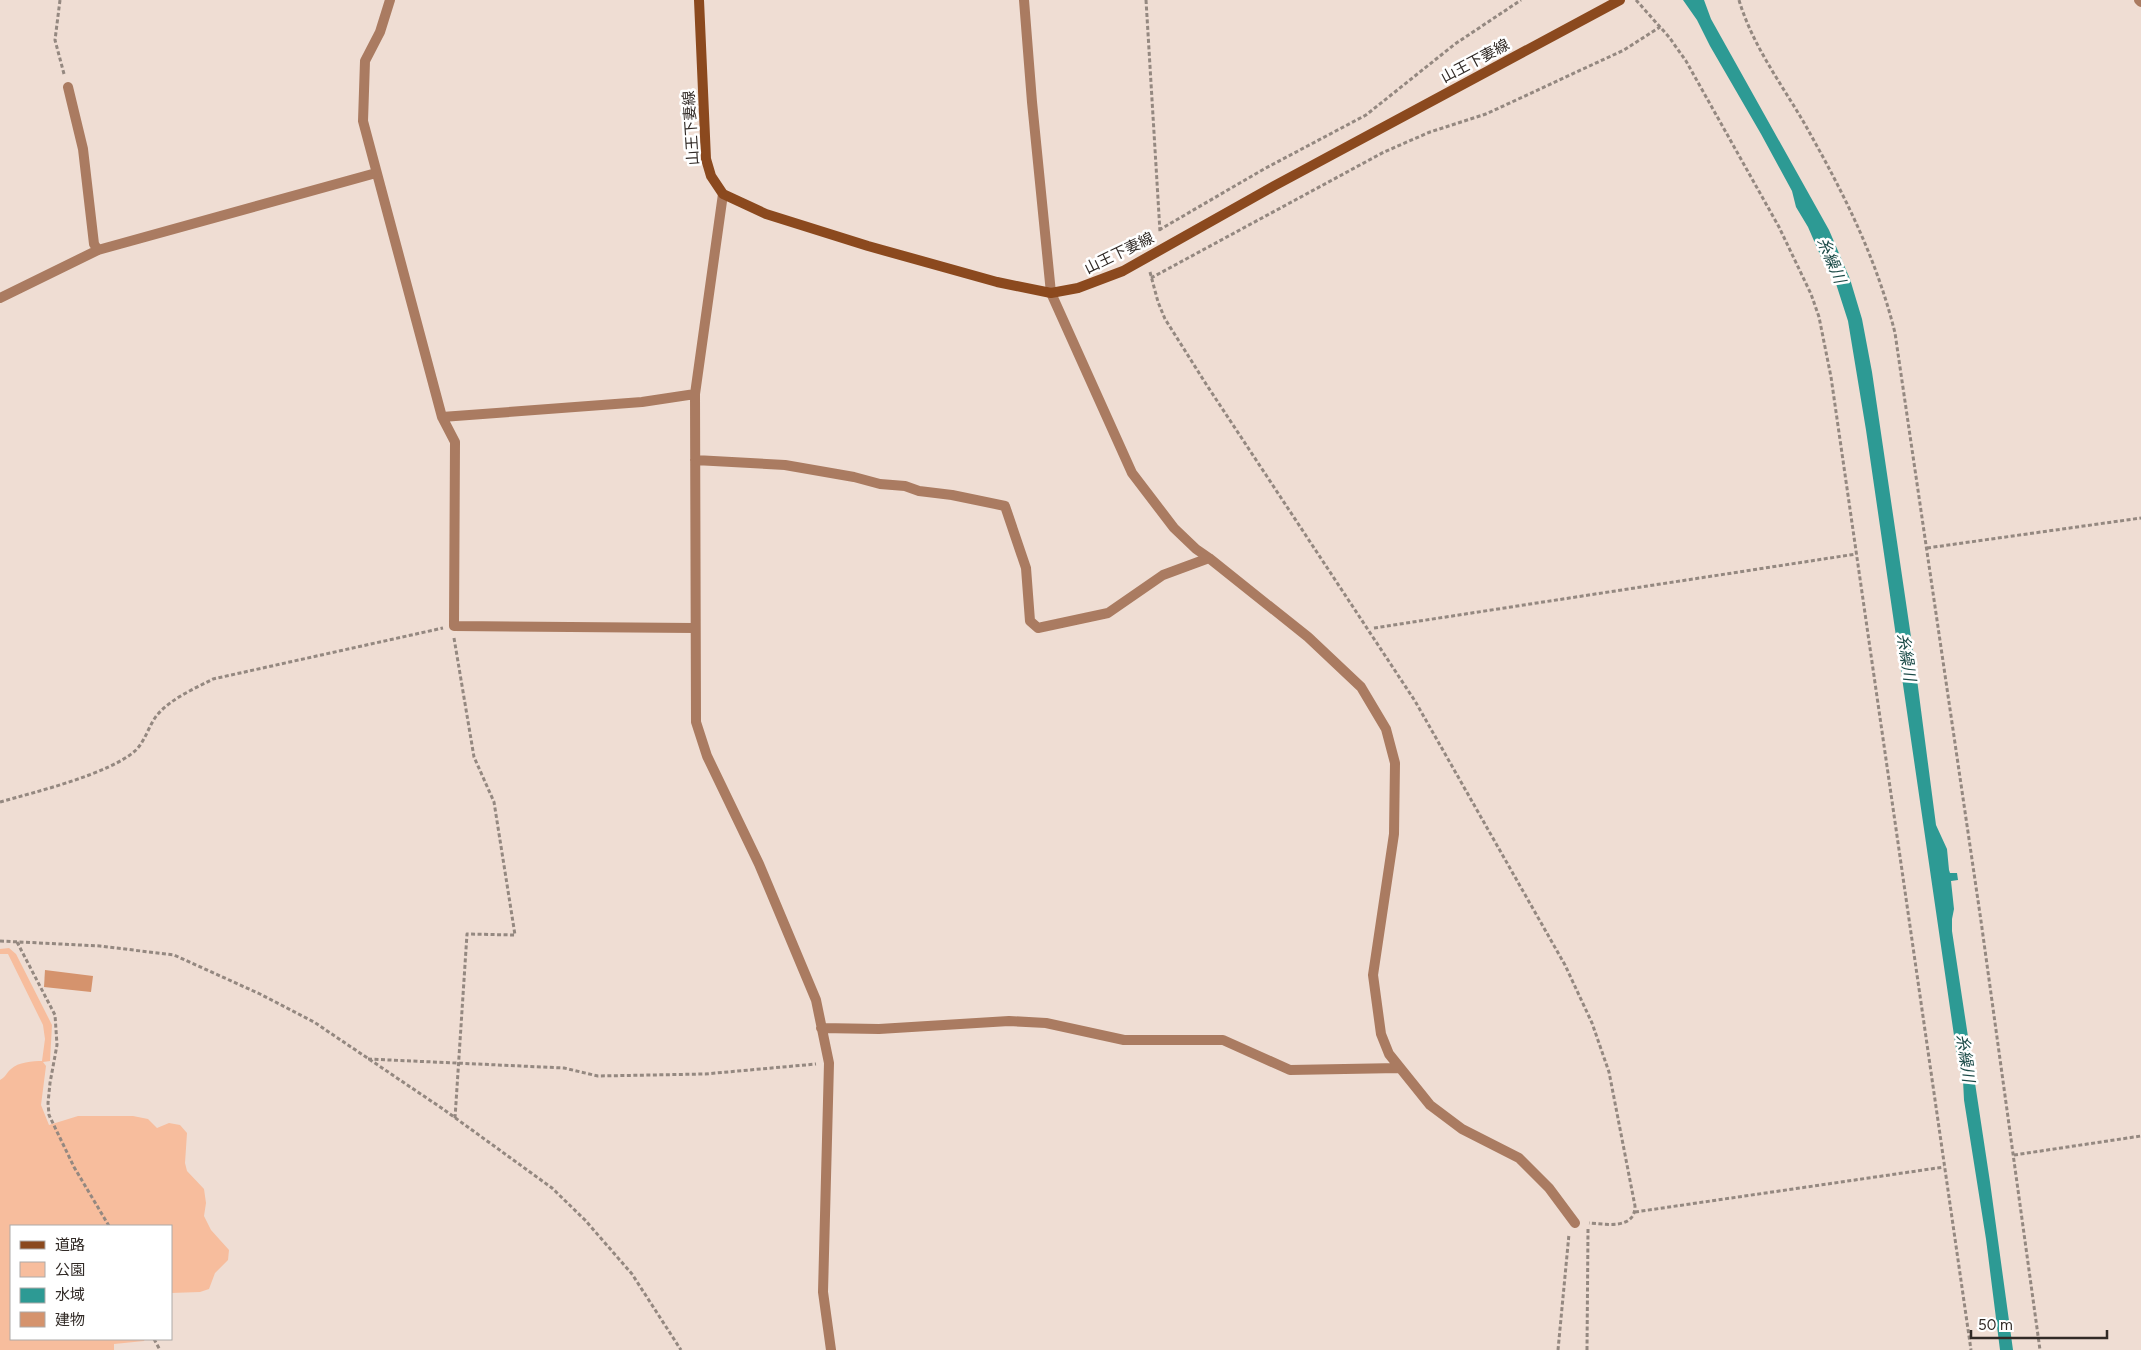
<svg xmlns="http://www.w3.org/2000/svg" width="2141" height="1350" font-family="Figtree,'Noto Sans JP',sans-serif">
<rect width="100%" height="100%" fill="#efddd3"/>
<path fill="#f7bd9d" d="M9 948 16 954 52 1025 50 1061 43 1062 46 1066 41 1105 49 1125 78 1116H133L148 1119 157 1128 169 1123 180 1125 187 1133 185 1163 187 1171 204 1189 206 1203 204 1216 211 1230 229 1250 228 1260 215 1273 209 1289 200 1292 171 1293V1226H11V1339H145L144 1341 114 1344V1350H0V1080C6 1077 6 1073 11 1069 18 1062 33 1061 42 1061L45 1039 43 1025 8 954H0V949Z"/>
<path fill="#2d9a94" d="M1683 0H1704L1711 19 1829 230 1850 279 1862 319 1872 372 1915 664 1936 825 1947 849 1949 870 1950 873H1957L1958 880 1951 881 1954 909 1952 919V931L1990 1182 2013 1350H2000L1986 1239 1964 1100 1963 1080 1958 1063 1866 430 1848 321 1830 265 1821 257 1808 227 1796 207 1792 191 1761 134 1710 46 1697 20Z"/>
<path fill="#d5936d" d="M45 970 93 976 91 992 44 987Z"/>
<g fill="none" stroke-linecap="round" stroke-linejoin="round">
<path stroke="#948880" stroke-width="3" stroke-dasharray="4 2.5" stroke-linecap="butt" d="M60 0 55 40 64 74
M1146 0 1160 232
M1636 0 1669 37 1686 61 1779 227 1811 294 1819 317 1831 377 1971 1350
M1739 0C1752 44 1780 82 1803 121 1842 190 1876 256 1895 333L1981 921 2040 1350
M1159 230 1264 169 1366 115 1455 44 1521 0
M1150 272 1158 302 1165 319 1206 384 1415 701 1565 965 1592 1023 1609 1072 1635 1206C1635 1230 1606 1224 1589 1223
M1151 278 1384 152 1430 132 1486 114 1624 50 1660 27
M1927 548 2141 518
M1374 628 1856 554
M454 638 474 757 494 802 515 935 467 934 455 1118
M0 802C35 792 110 774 136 750 146 740 149 724 158 714 172 698 194 689 213 679L443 628
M0 941 100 946 174 955 260 994 314 1022 443 1109 552 1188 585 1220 632 1274 681 1350
M17 942 55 1015 57 1045 50 1083 48 1103 49 1115 74 1167 109 1226
M368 1059 564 1068 598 1076 705 1074 816 1064
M2014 1155 2141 1136
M1635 1212 1944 1167
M154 1339 160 1350
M1558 1350 1569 1234
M1587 1350 1588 1229"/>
<path stroke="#aa7b61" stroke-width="10" d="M390 0 380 32 365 61 363 121 442 417 642 402 695 394
M1024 0 1032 102 1051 293 1132 473 1174 528 1196 549 1209 558 1308 637 1361 687 1386 729 1395 763 1394 834 1373 975 1381 1034 1389 1054 1430 1105 1462 1129 1519 1158 1549 1188 1575 1223
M2139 0 2141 2
M68 87 83 149 94 244 98 250
M723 194 695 394 696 722 707 756 759 864 816 1000 829 1063 823 1292 831 1350
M0 298 98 250 376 173
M442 417 455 442 454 626 694 628
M695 460 785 465 854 477 880 484 905 486 919 491 952 495 1005 506 1026 568 1030 621 1038 628 1108 613 1163 575 1209 558
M821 1028 879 1029 1009 1021 1046 1023 1124 1040H1223L1290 1070 1399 1068"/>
<path stroke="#8b491e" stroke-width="10" d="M699 0 706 159 711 176 723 194 766 214 868 246 997 282 1051 293 1078 288 1123 271 1274 186 1620 0"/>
</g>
<g text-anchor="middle" stroke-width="5" stroke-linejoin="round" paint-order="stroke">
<g font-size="15" fill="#312a26" stroke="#fff">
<text transform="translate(1475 61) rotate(-28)" y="5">山王下妻線</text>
<text transform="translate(691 128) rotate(-94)" y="5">山王下妻線</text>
<text transform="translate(1119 253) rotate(-26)" y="5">山王下妻線</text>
</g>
<g font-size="16" font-style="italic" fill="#1b4a47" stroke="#fff">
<text transform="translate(1832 260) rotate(67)" y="6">糸繰川</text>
<text transform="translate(1907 657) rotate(81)" y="6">糸繰川</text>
<text transform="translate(1966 1058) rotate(82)" y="6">糸繰川</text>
</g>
</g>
<rect x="10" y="1225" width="162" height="115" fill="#ffffff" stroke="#adaaa8"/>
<rect x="20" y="1241" width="25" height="8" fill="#8b491e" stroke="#adaaa8"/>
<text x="55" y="1250" font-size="15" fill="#312a26">道路</text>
<rect x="20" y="1262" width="25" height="15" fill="#f7bd9d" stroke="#adaaa8"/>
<text x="55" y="1275" font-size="15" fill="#312a26">公園</text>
<rect x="20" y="1288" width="25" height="15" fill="#2d9a94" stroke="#adaaa8"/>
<text x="55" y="1300" font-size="15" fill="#312a26">水域</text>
<rect x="20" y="1312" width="25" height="15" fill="#d5936d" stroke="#adaaa8"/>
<text x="55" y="1325" font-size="15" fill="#312a26">建物</text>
<path d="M1971 1330v8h136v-8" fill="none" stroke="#312a26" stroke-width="2.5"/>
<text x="1978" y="1330" font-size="15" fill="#312a26" stroke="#ffffff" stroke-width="4" paint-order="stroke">50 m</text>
</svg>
